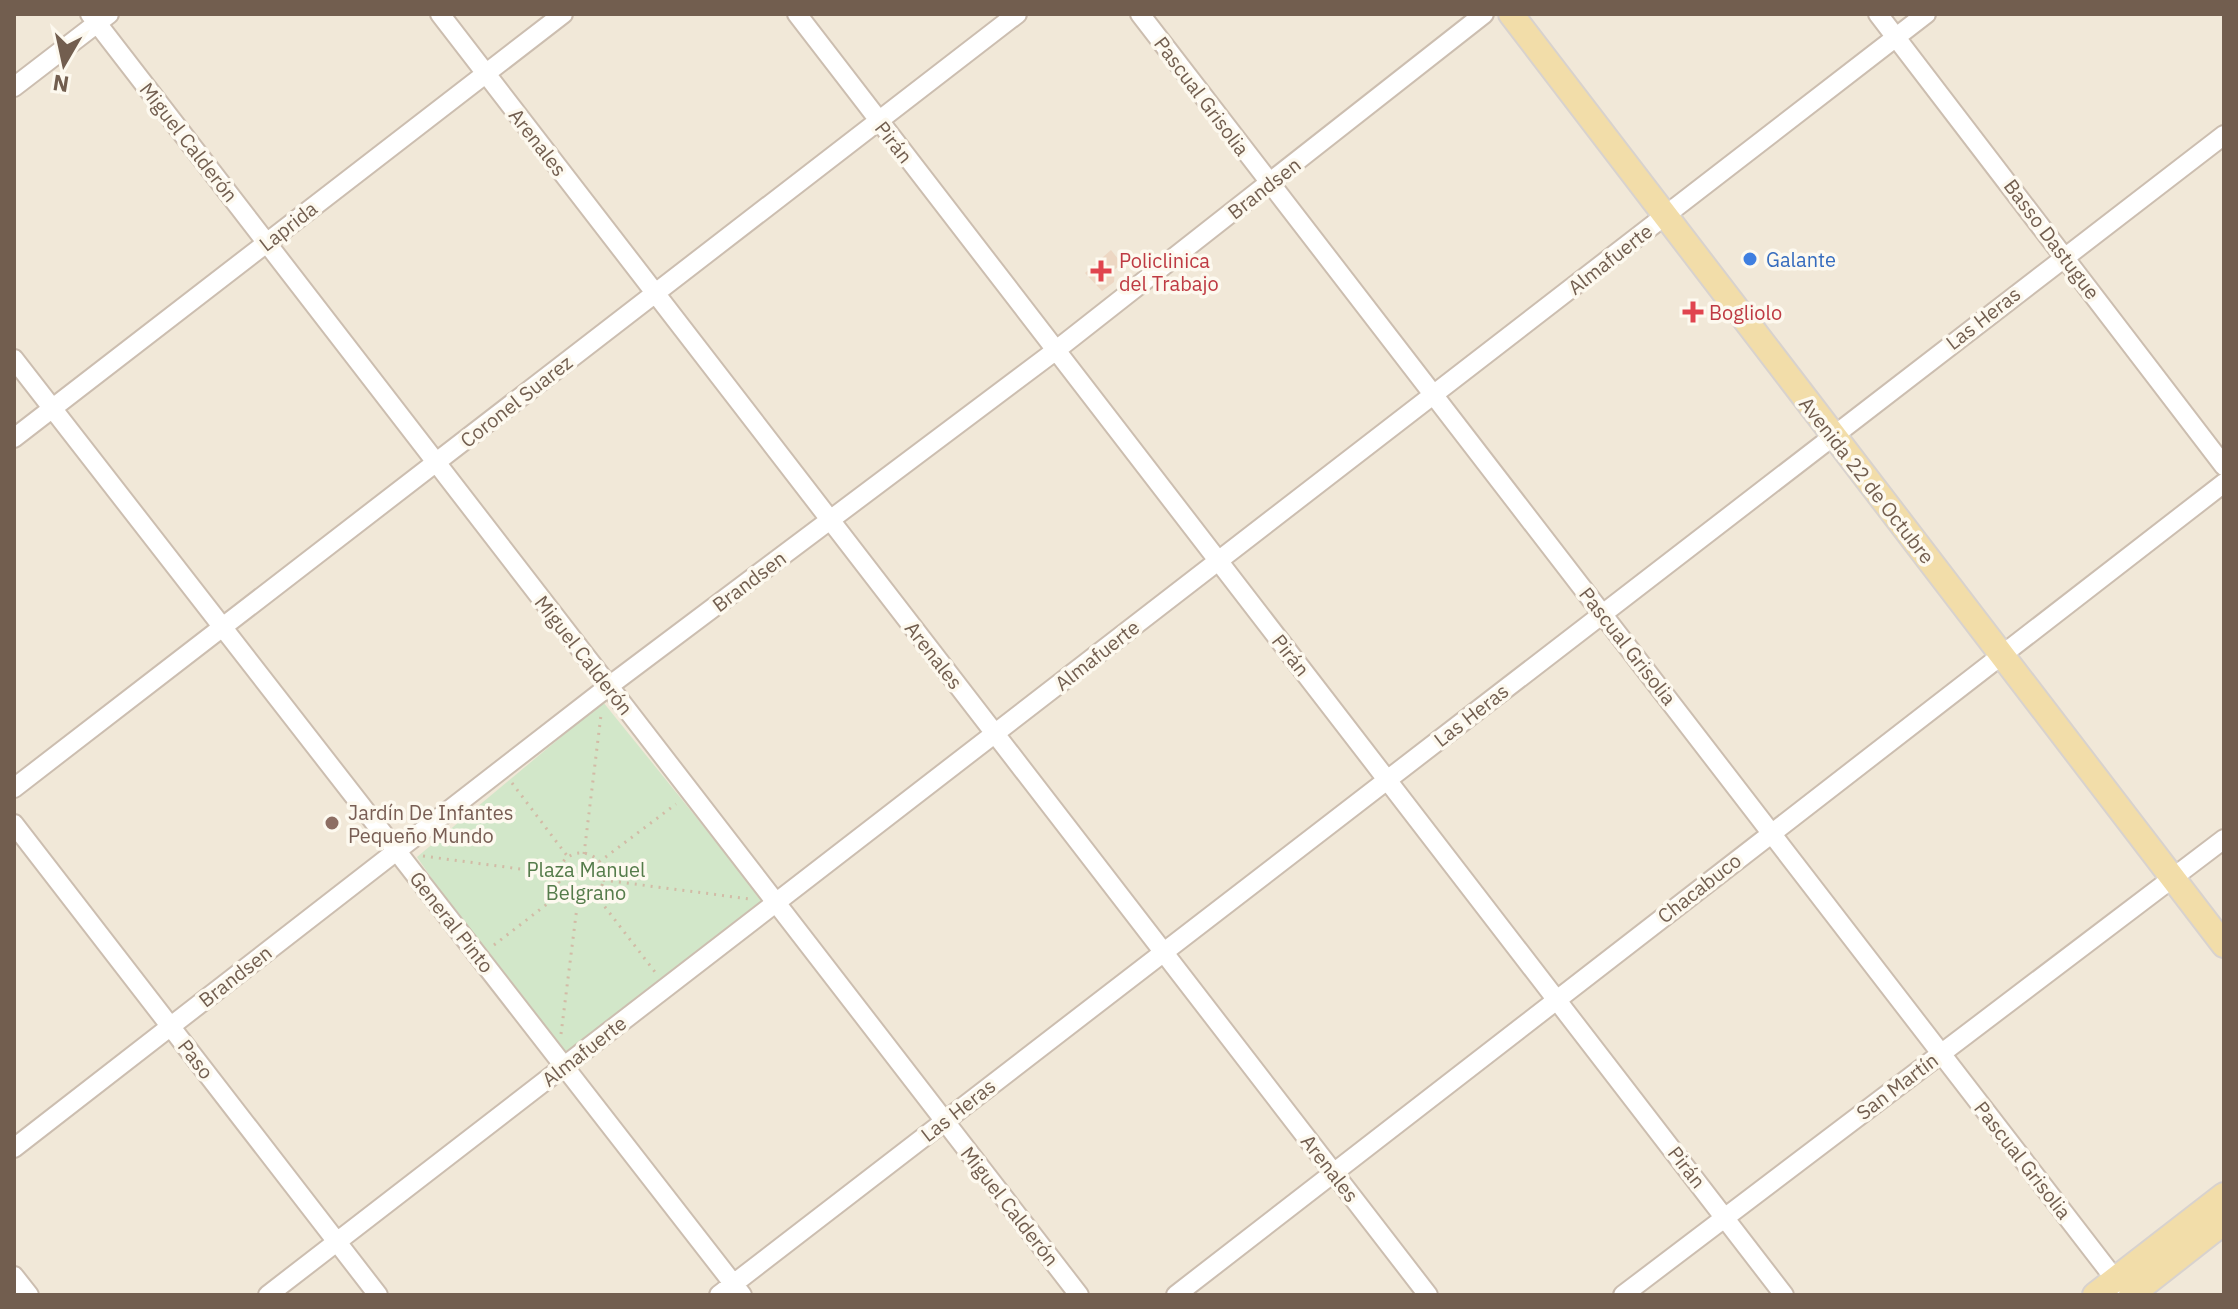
<svg xmlns="http://www.w3.org/2000/svg" width="2238" height="1309" font-family="'IBM Plex Sans',sans-serif">
<style>
.residential{fill:#f1e8d8}
.green{fill:#d2e7c9}
.building{fill:#edd7c3}
.lines{fill:none;stroke-linecap:round;stroke-linejoin:round}
.minor-casing{stroke:#ccbeb0;stroke-width:22}
.major-casing{stroke:#d8d2ce;stroke-width:28}
.path{stroke:#d2bba6;stroke-width:3;stroke-dasharray:2 6;stroke-linecap:butt}
.minor{stroke:#fff;stroke-width:18}
.major{stroke:#f2dda9;stroke-width:24}
.shop-dot{fill:#3f7fe0;stroke:#fdf9ef;stroke-width:3}
.health-dot{fill:#e0444e;stroke:#fdf9ef;stroke-width:3}
.education-dot{fill:#8d6e63;stroke:#fdf9ef;stroke-width:3}
.labels{text-anchor:middle;dominant-baseline:central;stroke-width:7;stroke-linejoin:round;paint-order:stroke}
.street-label{font-size:20px;fill:#725e4f;stroke:#fdf9ef}
.shop-label{font-size:20px;fill:#366cbe;stroke:#fdf9ef;text-anchor:start}
.health-label{font-size:20px;fill:#be3a42;stroke:#fdf9ef;text-anchor:start}
.education-label{font-size:20px;fill:#785e54;stroke:#fdf9ef;text-anchor:start}
.park-label{font-size:20px;fill:#557c4b;stroke:#fdf9ef}
</style>
<rect width="100%" height="100%" fill="#faf5e9"/>
<path class="residential" d="M 14,14 L 2224,14 L 2224,1295 L 14,1295 Z"/>
<path class="green" d="M 603,702 L 764,901 L 558,1063 L 417,857 Z"/>
<path class="building" d="M 1111,250 L 1122,264 L 1115,269 L 1114,282 L 1102,291 L 1085,273 Z"/>
<g class="lines">
<g class="minor-casing">
<path id="minor" d="M 90,14 L 1079,1295
M 440,14 L 1428,1295
M 797,14 L 1784,1295
M 1140,14 L 2121,1287
M 1878,14 L 2224,466
M 14,87 L 109,14
M 14,359 L 742,1295
M 14,438 L 563,14
M 14,788 L 1017,14
M 14,824 L 378,1295
M 14,1148 L 609,686 L 1055,351 L 1484,14
M 14,1276 L 29,1295
M 268,1295 L 1926,14
M 719,1295 L 2224,135
M 1176,1295 L 2224,483
M 1623,1295 L 2224,839"/>
</g>
<g class="major-casing">
<path id="major" d="M 1511,14 L 2224,945
M 2095,1295 L 2224,1195
M 2131,1295 L 2224,1222"/>
</g>
<path class="path" d="M 512,783 L 568,857
M558 876a23 23 0 1 1 46 0a23 23 0 1 1-46 0Z
M 584,854 L 601,715
M 423,856 L 558,874
M 599,862 L 676,804
M 603,880 L 750,899
M 595,894 L 655,972
M 494,945 L 564,891
M 561,1034 L 578,899"/>
<use href="#minor" class="minor"/>
<use href="#major" class="major"/>
</g>
<circle class="shop-dot" cx="1750" cy="259" r="8"/>
<g class="health-dot">
<path d="M1097 259h8v8h8v8h-8v8h-8v-8h-8v-8h8z"/>
<path d="M1689 300h8v8h8v8h-8v8h-8v-8h-8v-8h8z"/>
</g>
<circle class="education-dot" cx="332" cy="823" r="8"/>
<g class="labels">
<g class="street-label">
<text transform="translate(1202 96) rotate(53)">Pascual Grisolia</text>
<text transform="translate(189 142) rotate(52)">Miguel Calderón</text>
<text transform="translate(538 142) rotate(52)">Arenales</text>
<text transform="translate(894 142) rotate(52)">Pirán</text>
<text transform="translate(1264 188) rotate(-38)">Brandsen</text>
<text transform="translate(288 226) rotate(-38)">Laprida</text>
<text transform="translate(2052 239) rotate(53)">Basso Dastugue</text>
<text transform="translate(1610 259) rotate(-38)">Almafuerte</text>
<text transform="translate(1983 318) rotate(-38)">Las Heras</text>
<text transform="translate(516 401) rotate(-38)">Coronel Suarez</text>
<text transform="translate(1867 480) rotate(52)">Avenida 22 de Octubre</text>
<text transform="translate(749 581) rotate(-37)">Brandsen</text>
<text transform="translate(1628 646) rotate(52)">Pascual Grisolia</text>
<text transform="translate(584 655) rotate(52)">Miguel Calderón</text>
<text transform="translate(934 655) rotate(52)">Arenales</text>
<text transform="translate(1097 655) rotate(-38)">Almafuerte</text>
<text transform="translate(1291 655) rotate(52)">Pirán</text>
<text transform="translate(1471 715) rotate(-38)">Las Heras</text>
<text transform="translate(1699 888) rotate(-38)">Chacabuco</text>
<text transform="translate(452 922) rotate(52)">General Pinto</text>
<text transform="translate(235 976) rotate(-38)">Brandsen</text>
<text transform="translate(584 1051) rotate(-38)">Almafuerte</text>
<text transform="translate(196 1059) rotate(52)">Paso</text>
<text transform="translate(1897 1086) rotate(-37)">San Martín</text>
<text transform="translate(958 1110) rotate(-38)">Las Heras</text>
<text transform="translate(2023 1160) rotate(52)">Pascual Grisolia</text>
<text transform="translate(1687 1167) rotate(52)">Pirán</text>
<text transform="translate(1330 1168) rotate(52)">Arenales</text>
<text transform="translate(1010 1206) rotate(52)">Miguel Calderón</text>
</g>
<g class="shop-label">
<text x="1766" y="259">Galante</text>
</g>
<g class="health-label">
<text x="1119" y="260">Policlinica<tspan x="1119" dy="23">del Trabajo</tspan></text>
<text x="1709" y="312">Bogliolo</text>
</g>
<g class="education-label">
<text x="348" y="812">Jardín De Infantes<tspan x="348" dy="23">Pequeño Mundo</tspan></text>
</g>
<g class="park-label">
<text x="586" y="869">Plaza Manuel<tspan x="586" dy="23">Belgrano</tspan></text>
</g>
</g>
<rect width="2238" height="1309" fill="none" stroke="#725e4f" stroke-width="32"/>
<g transform="translate(64 64) rotate(189)" stroke="#fdf9ef" stroke-width="6" paint-order="stroke">
<path d="M0-6L14 30L0 20L-14 30Z" fill="#725e4f"/>
<text y="-12" font-size="22" font-weight="bold" text-anchor="middle" fill="#725e4f">N</text>
</g>
</svg>
